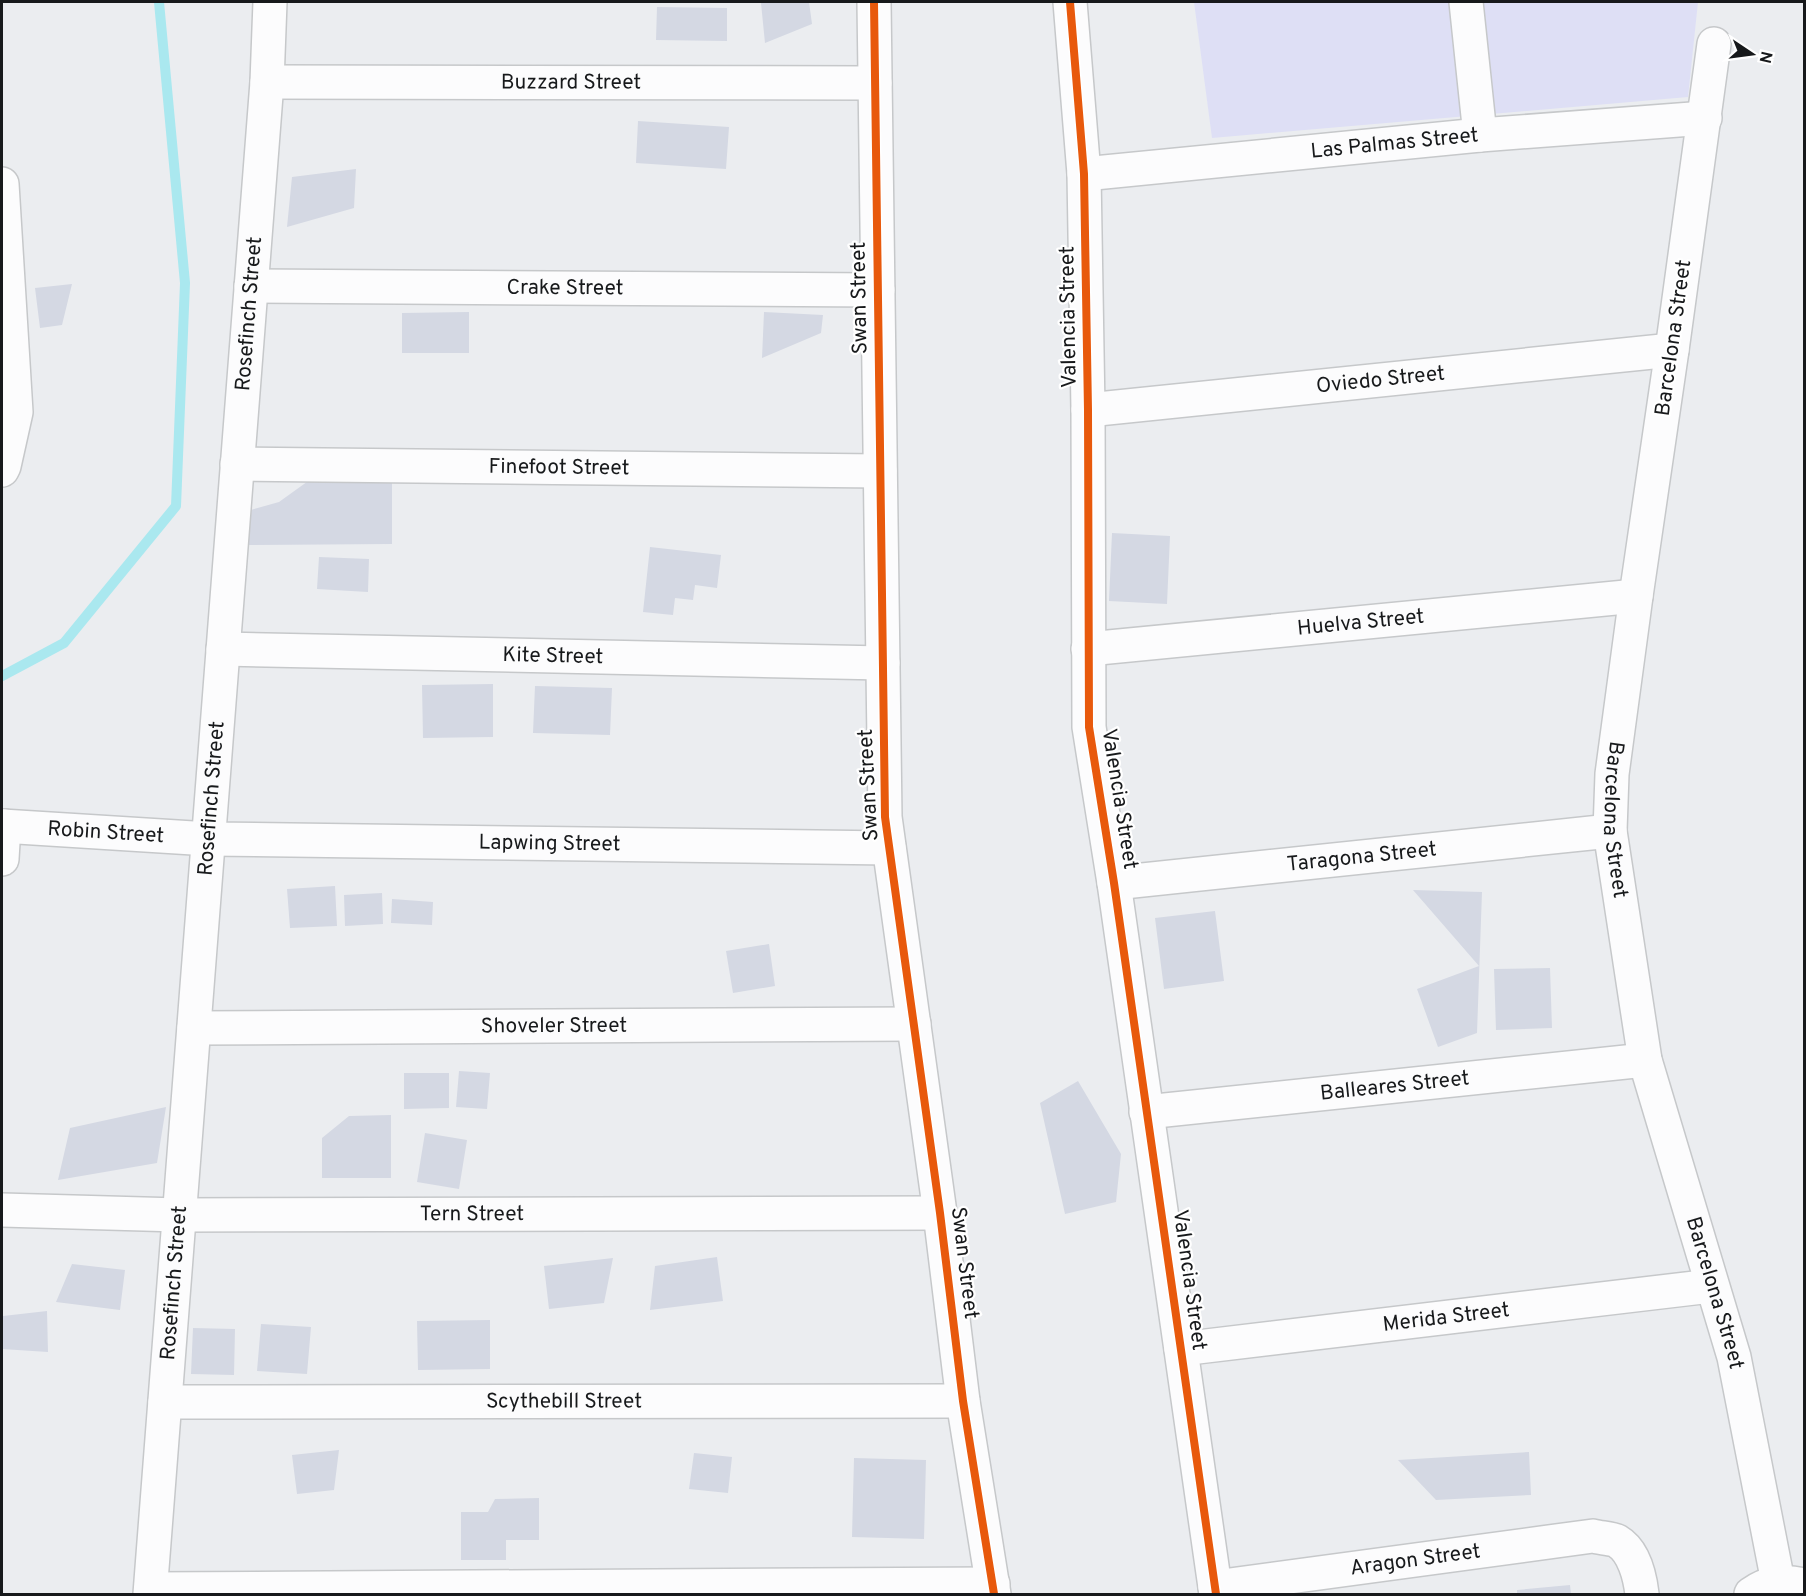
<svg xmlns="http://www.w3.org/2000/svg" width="1806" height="1596" font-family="Overpass,sans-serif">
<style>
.green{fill:#dedff5}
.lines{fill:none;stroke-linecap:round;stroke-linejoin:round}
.stream{stroke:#aae8ef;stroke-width:10}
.building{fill:#d4d8e3}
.minor-casing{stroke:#c6c8ca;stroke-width:36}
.minor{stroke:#fcfcfd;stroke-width:33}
.cycleway-casing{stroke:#fff;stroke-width:11}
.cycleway{stroke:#e8590c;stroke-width:8}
.labels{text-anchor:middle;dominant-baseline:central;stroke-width:4.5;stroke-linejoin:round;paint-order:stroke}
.street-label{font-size:21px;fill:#17191b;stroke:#fff}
</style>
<rect width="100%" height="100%" fill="#ebedf0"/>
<path class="green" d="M 1194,2 L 1698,2 L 1688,97 L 1212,138 Z"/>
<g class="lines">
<path class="stream" d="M 2,676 L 64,643 L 176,506 L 185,283 L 159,2"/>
</g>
<path class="building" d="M 776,2 L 809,2 L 812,24 L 765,43 L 761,3 Z
M 657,7 L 727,8 L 727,41 L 656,40 Z
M 638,121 L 729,127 L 726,169 L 636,163 Z
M 356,169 L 354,208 L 287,227 L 292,177 Z
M 72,284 L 62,325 L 40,328 L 35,288 Z
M 469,312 L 469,353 L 402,353 L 402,313 Z
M 764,312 L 823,315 L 821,333 L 762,358 Z
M 311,479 L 392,479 L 392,544 L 247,545 L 247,511 L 279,502 Z
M 1112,533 L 1170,536 L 1167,604 L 1109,601 Z
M 650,547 L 721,555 L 717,588 L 695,585 L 693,600 L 675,598 L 673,615 L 643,612 Z
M 319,557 L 369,559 L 368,592 L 317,589 Z
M 493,684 L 493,737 L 423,738 L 422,685 Z
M 535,686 L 612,688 L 610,735 L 533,733 Z
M 335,886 L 337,926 L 290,928 L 287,889 Z
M 1413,890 L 1482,892 L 1477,1033 L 1438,1047 L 1417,989 L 1479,966 Z
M 382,893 L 383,924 L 345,926 L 344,895 Z
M 392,899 L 433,902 L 432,925 L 391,923 Z
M 1215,911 L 1224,981 L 1164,989 L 1155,918 Z
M 769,944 L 775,986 L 733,993 L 726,951 Z
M 1550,968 L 1552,1028 L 1496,1030 L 1494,969 Z
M 459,1071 L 490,1073 L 487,1109 L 456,1107 Z
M 404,1073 L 449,1073 L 449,1108 L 404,1109 Z
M 1078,1081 L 1121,1154 L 1116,1202 L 1065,1214 L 1040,1103 Z
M 166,1107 L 157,1163 L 58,1180 L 70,1128 Z
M 391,1115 L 391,1178 L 322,1178 L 322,1138 L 349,1116 Z
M 425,1133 L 467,1140 L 459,1189 L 417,1182 Z
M 717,1257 L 723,1301 L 650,1310 L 655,1266 Z
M 613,1258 L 604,1303 L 549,1309 L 544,1266 Z
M 72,1264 L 125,1270 L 120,1310 L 56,1302 Z
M 47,1311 L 48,1352 L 2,1349 L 3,1316 Z
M 490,1320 L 490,1369 L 418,1370 L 417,1321 Z
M 261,1324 L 311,1327 L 307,1374 L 257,1371 Z
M 193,1328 L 235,1329 L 234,1375 L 191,1374 Z
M 339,1450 L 334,1490 L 297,1494 L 292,1455 Z
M 1529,1452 L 1531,1495 L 1436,1500 L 1398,1460 Z
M 694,1453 L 732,1457 L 728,1493 L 689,1489 Z
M 854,1458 L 926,1460 L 924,1539 L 852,1537 Z
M 539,1498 L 539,1540 L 506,1540 L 506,1560 L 461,1560 L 461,1512 L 488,1512 L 495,1499 Z
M 1570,1585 L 1571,1594 L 1517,1594 L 1517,1590 Z"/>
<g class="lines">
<g class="minor-casing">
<g id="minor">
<path d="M 874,2 L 885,817 L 940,1213 L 963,1401 L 994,1594"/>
<path d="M 1070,2 L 1084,174 L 1088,410 L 1089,727 L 1114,883 L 1216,1594"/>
<path d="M 1466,2 L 1480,135"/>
<path id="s1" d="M 1714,44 L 1672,350 L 1636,596 L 1612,774 L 1610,831 L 1645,1060 L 1734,1357 L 1778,1582"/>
<path id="s2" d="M 267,82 L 875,83"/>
<path id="s3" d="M 1084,174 L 1480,135 L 1705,118"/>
<path d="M 2,184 L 16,412 L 4,466 L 2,470"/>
<path id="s4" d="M 251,286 L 878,290"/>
<path id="s5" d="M 1088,410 L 1672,350"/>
<path id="s6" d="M 237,464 L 880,471"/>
<path id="s7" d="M 223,649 L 883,663"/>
<path id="s8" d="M 1088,649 L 1636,596"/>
<path id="s9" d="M 2,826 L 209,839 L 889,848"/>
<path d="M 2,859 L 4,826"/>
<path id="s10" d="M 1114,883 L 1610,831"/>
<path id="s11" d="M 194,1028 L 914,1024"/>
<path id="s12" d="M 1146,1112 L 1645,1060"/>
<path id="s13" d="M 2,1210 L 179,1215 L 940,1213"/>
<path id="s14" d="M 1181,1349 L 1711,1286"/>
<path id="s15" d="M 165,1402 L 963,1401"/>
<path id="s16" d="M 1215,1587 L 1593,1536 C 1600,1538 1611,1538 1617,1541 C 1634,1551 1640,1577 1642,1594"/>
<path d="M 151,1589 L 993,1584"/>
<path id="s17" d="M 150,1594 L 267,82 L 270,2"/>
<path d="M 1751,1594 C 1768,1582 1784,1580 1804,1585"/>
</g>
</g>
<use href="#minor" class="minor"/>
<g class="cycleway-casing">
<path id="cycleway" d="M 874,2 L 885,817 L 940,1213 L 963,1401 L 994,1594
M 1070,2 L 1084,174 L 1088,410 L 1089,727 L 1114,883 L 1216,1594"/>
</g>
<use href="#cycleway" class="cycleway"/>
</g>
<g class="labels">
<g class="street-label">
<text stroke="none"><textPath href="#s2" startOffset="304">Buzzard Street</textPath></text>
<text stroke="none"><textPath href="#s3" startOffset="312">Las Palmas Street</textPath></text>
<text stroke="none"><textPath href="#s4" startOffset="314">Crake Street</textPath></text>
<text transform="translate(860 298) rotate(-91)">Swan Street</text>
<text stroke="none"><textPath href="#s17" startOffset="1284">Rosefinch Street</textPath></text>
<text transform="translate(1069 317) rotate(-91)">Valencia Street</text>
<text transform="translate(1674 338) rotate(-82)">Barcelona Street</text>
<text stroke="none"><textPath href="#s5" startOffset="294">Oviedo Street</textPath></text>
<text stroke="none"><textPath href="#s6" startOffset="322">Finefoot Street</textPath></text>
<text stroke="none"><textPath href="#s8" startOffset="274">Huelva Street</textPath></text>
<text stroke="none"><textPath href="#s7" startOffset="330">Kite Street</textPath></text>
<text transform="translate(869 785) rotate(-93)">Swan Street</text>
<text stroke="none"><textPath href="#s17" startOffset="798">Rosefinch Street</textPath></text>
<text transform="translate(1119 799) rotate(81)">Valencia Street</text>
<text stroke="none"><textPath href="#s1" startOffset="783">Barcelona Street</textPath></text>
<text stroke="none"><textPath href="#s9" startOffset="104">Robin Street</textPath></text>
<text stroke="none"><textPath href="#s9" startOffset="548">Lapwing Street</textPath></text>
<text stroke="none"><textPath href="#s10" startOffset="249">Taragona Street</textPath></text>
<text stroke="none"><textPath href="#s11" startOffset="360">Shoveler Street</textPath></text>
<text stroke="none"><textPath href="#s12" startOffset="250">Balleares Street</textPath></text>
<text stroke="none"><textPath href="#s13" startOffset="470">Tern Street</textPath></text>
<text transform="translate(964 1263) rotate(83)">Swan Street</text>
<text transform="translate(1189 1280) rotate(82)">Valencia Street</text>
<text stroke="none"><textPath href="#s17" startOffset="312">Rosefinch Street</textPath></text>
<text stroke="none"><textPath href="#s1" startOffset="1269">Barcelona Street</textPath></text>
<text stroke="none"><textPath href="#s14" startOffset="267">Merida Street</textPath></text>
<text stroke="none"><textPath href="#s15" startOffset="399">Scythebill Street</textPath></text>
<text stroke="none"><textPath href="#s16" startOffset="202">Aragon Street</textPath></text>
</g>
</g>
<rect width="1806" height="1596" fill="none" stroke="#17191b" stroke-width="6"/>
<g transform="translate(1752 54) rotate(103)" stroke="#ffffff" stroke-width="4.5" paint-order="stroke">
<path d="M0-4.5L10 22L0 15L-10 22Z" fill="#17191b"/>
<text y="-9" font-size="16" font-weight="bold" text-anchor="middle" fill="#17191b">N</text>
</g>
</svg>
